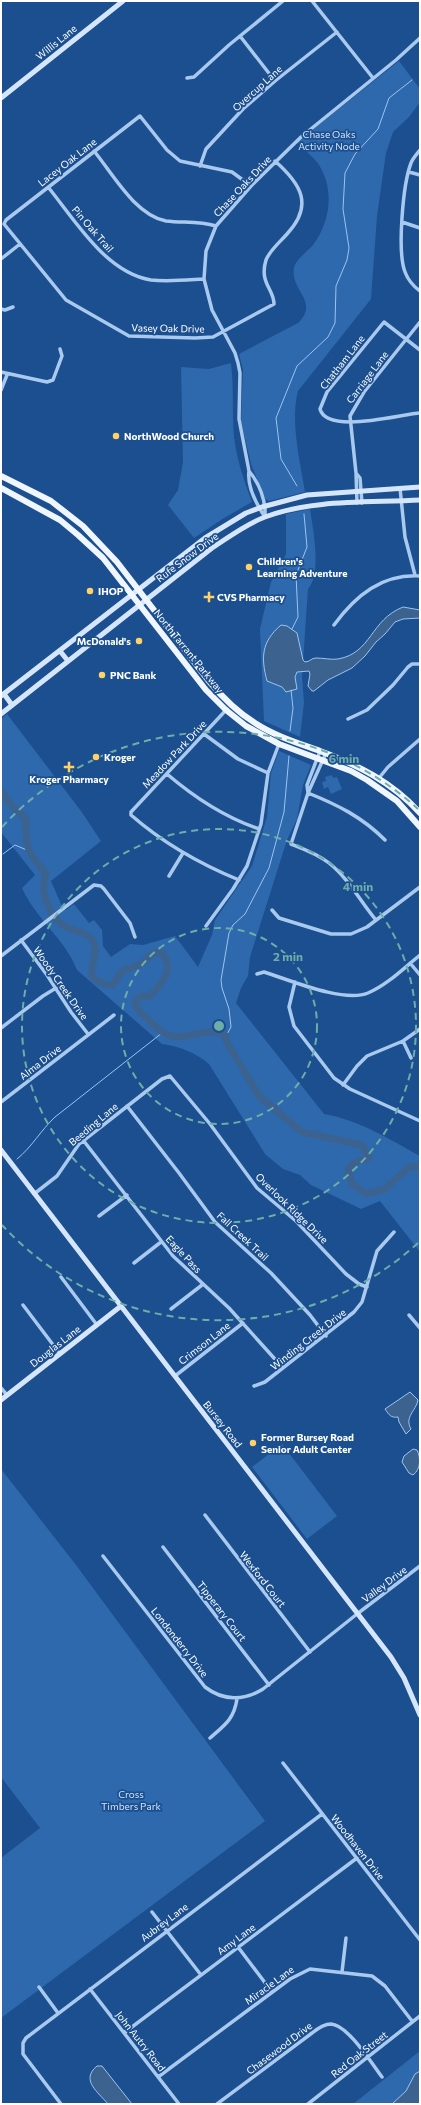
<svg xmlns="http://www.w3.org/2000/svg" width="421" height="2105" font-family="Commissioner,sans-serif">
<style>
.green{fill:#2e69ad}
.water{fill:#3c6290;stroke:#9cc4f0}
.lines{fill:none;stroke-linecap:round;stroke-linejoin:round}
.stream{stroke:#9cc4f0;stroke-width:1}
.river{stroke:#3c6290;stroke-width:7}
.street{stroke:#a9c9ee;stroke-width:3.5}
.secondary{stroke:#d6e6fa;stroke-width:5}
.primary{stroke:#f0f6ff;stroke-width:6}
.ring{fill:none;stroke:#6fada8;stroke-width:2;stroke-dasharray:7 5}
.poi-dot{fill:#ffd166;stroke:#1b4f8f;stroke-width:1.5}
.labels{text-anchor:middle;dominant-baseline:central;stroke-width:3.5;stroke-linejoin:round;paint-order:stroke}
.street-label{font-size:10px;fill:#fff;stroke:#1b4f8f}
.park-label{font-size:10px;fill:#cfe3fa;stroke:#1b4f8f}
.poi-label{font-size:10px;font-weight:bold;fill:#fff;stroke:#1b4f8f;text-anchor:start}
.centre{fill:#6fada8;stroke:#1b4f8f;stroke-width:2}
.ring-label{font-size:12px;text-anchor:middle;font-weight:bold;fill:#6fada8;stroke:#1b4f8f;stroke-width:3.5;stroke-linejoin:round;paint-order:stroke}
</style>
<rect width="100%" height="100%" fill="#1b4f8f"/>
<path class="green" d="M 399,61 L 420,89 L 420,102 L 409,117 L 393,132 L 386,153 L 377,216 L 371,299 L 298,391 C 290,422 300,460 305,492 L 269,501 L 265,499 L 251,464 L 241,421 L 243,370 L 239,354 L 298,323 C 320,301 290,291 294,268 C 295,260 308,251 313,245 C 331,221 335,187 317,162 C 311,155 303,149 297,142 Z
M 231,363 C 234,388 232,412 234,437 C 237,460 244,481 252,502 L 224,518 L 194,538 L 168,505 L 178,490 L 183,462 L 181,367 L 209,369 Z
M 310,509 C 313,529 322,573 308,589 L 302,676 L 304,703 L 300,737 L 264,721 L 260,629 L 271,582 L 286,554 L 286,514 Z
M 7,714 L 81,811 L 101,841 L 51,881 L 61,904 L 66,910 L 74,904 L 89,923 L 94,920 L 102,930 L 103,946 L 111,957 L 130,944 L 143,945 L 175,936 L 198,967 L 212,935 L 215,920 L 252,866 L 267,817 L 271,773 L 279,751 L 311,765 L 303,785 L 297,819 L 287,840 L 250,957 L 248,976 L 241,988 L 236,1003 L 324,1114 C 359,1120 389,1139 420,1156 L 420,1252 L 380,1201 L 361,1209 L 311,1185 L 300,1175 L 283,1169 L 265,1154 L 209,1064 C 196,1053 179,1046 162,1044 L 77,970 C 65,939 35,918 22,888 L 35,875 L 1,832 L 1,719 Z
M 332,775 L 333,778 L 337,777 L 342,789 L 331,794 L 328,787 L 324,789 L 322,782 L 326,781 L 325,777 Z
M 282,1444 L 337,1516 L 307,1539 L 252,1467 Z
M 1,1469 L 76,1565 L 265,1821 L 1,2018 L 1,1858 L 40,1828 L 1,1777 Z
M 420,2051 L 420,2104 L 353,2104 Z"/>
<path class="water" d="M 403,607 L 420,610 L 420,618 L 403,619 L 395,622 L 385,634 L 376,642 L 365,656 L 352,668 L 328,680 L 314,691 L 312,691 L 308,686 L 310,674 L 309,671 L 297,672 L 295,677 L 297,689 L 286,692 L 282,687 L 267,681 C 261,658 261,642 281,625 L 287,626 L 297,633 L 303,660 L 305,662 C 310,662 311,658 316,658 C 324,658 331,660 338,659 C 372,653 370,620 403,607 Z
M 410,1392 L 418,1400 C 416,1411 404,1417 411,1429 L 406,1434 L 399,1422 L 398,1417 C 391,1418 389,1415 385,1409 Z
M 413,1449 L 417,1450 C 421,1458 421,1469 413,1475 L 409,1473 L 402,1462 L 404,1456 Z
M 97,2066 L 102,2066 L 132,2104 L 108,2104 C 98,2092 80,2080 97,2066 Z
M 420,2071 L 420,2104 L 392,2104 L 406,2091 L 415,2074 Z"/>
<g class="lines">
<path class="stream" d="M 297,486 L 281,459 L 276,418 L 297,366 L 328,337 L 335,323 L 336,286 L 347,260 L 349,248 L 343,209 L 345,173 L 355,154 L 378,129 L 389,98 L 412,80
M 292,629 L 298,617 L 296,575 L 307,547 L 304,514
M 290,731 L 293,708 L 291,690
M 3,854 L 15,845 L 29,851
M 226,1036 L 231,1027 L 229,1009 L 222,988 L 221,980 L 229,933 L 233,925 L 245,914 L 269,868 L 284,812 L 289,756
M 17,1159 C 32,1147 41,1130 55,1117 L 162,1033"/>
<path class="river" d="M 1,792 L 15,809 L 26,819 C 25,846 27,853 46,873 C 39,890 49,918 66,927 C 74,932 87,931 93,941 C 100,953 89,964 92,977 L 99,982 L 112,986 L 122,971 L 141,964 L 155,952 L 163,954 C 175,972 162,982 150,996 L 141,996 L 135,1001 C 136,1009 141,1013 147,1018 C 154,1025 159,1032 169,1035 C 187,1042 207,1024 226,1036 L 226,1041 L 259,1096 L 302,1132 L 362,1145 L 369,1158 L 356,1162 L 348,1169 L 352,1184 L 366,1194 L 385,1189 L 409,1167 L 420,1167"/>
<path class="street" d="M 312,1 L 373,78
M 240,36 L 275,81
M 187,78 L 194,77 L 229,45 L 283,1
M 420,150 C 417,154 413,158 411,163 C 403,184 397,251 405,272 C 408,280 413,286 420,291
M 94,151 C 113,174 135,215 166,221 C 183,223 199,221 216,226
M 200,166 L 206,149 L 243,109 L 275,81 L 337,32
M 409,172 L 420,175
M 251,186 L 232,172 L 180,161 L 167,150 L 140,116 L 6,220 L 4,224 L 66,300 L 129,336 L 195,338 L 213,337 L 274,304 C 274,289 259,283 266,260 C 270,250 280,242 287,234 C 314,205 301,184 275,161
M 48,187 C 75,220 106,273 151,280 C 168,282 187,280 204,279
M 402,222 L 420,228
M 1,259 L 20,244
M 1,309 L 5,310 L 13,307
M 420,350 L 384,322 L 327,392 L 320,409 C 327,435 401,414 420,413
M 1,372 L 47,382 L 53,380 L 62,356 L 60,349
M 1,390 L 7,375
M 249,471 C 259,483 266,500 265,516
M 356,473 L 360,478 L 362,503
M 400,488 L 405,537 L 415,575
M 357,503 L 356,473 L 350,416 L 364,392 L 420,322
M 265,517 C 257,505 247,486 249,471 L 239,419 L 240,373 L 238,363 L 235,353 L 212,310 L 204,279 L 206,251 L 216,226 L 251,186 L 301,137 L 396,60 L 420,38
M 334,625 C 356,595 382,574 420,576
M 227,709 L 131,812 L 131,815 C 163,843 200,864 239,880
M 348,719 L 367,710 L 393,685 L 408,667 L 412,664 L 420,664
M 204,734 L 238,759 L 268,773
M 326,753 L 308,793 L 291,844 C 304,849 318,854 329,863 C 348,878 361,902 376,920
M 167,774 C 195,798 224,817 259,829
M 379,778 L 388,767 L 420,739
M 308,793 C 338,805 362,817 385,840
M 308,793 L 307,785 L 320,751
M 169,876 L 183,853
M 272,910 L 279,918 L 331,934 L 351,934 L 367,927 L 420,887
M 206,926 L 233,889 L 247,866 L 261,824 L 268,773 L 279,744
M 21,940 L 47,975 L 71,1012 L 88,1034
M 1,956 L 94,885 L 101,886 L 104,889 L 130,923 L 135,937
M 410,963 L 420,975
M 257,974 L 264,972 C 290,980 343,1003 368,993 C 387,985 404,968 420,955
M 295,982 L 289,1007 L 294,1026 L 334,1078 L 350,1089 L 420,1121
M 1,1028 L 43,996 L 56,988
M 403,1041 L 411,1058
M 343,1085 L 357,1066 L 367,1056 L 403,1041 L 420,1029
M 1,1102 L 114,1015
M 127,1106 L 179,1173 L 215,1222 L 271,1273 L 310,1315 L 326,1336
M 83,1140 L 173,1256 L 229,1308 L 283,1368
M 34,1194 L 57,1176 L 79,1144 L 162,1079 L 170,1076 L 210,1124 L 257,1188 L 296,1221 L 346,1274 L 359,1284 L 367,1287
M 99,1216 L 127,1195
M 134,1263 L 161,1242
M 61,1277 L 97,1325
M 23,1305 L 60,1354
M 171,1309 L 202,1285
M 409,1315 L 420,1328
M 175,1376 L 243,1323
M 254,1386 L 265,1382 L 354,1312 L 362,1302 L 377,1251 L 394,1232
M 1,1388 L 7,1395
M 205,1515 L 310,1652
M 163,1547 L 269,1685
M 103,1556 L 205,1687 C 223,1701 244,1701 263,1689 L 357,1614 L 420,1566
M 210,1738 C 225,1725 234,1719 237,1699
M 283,1763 L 420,1940
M 152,1912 L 201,1975
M 238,1947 L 272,1992
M 342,1972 L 346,1938
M 39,1987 L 58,2013
M 90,1989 L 179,2104
M 124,2033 L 357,1858
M 158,2077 L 290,1979 L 310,1969 L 372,1976 L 385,1986 L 412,2021
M 61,2104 L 23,2054 L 23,2043 L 26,2038 L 322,1814
M 217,2104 L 312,2033 C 317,2029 324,2024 331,2024 C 348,2025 372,2064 382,2077
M 308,2104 L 420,2016"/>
<path class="secondary" d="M 1,98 L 123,1
M 60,651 L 68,661
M 4,694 L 12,705
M 1,696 L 205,538 L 246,513 L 262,507 L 307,495 L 420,487
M 1,714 L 212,548 C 229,537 246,524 265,517 C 313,499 369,503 420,500
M 1,1150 L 391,1657 L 404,1678 L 420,1715
M 1,1400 L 121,1306"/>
<path class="primary" d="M 1,476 L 51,501 L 83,526 L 117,562 L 208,680 C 222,697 237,712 255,723 C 275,736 298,743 320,751 C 358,765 392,782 420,813
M 1,488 L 60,520 L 78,535 L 103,558 L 206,690 L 226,710 L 246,726 L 279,744 L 351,771 L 367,780 L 397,801 L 420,827"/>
</g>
<g class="ring">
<circle cx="219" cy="1026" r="98"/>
<circle cx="219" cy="1026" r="197"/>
<path d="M418 1243A295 295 0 0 1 2 1225M2 827A295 295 0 0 1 418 809"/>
</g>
<g class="poi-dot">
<circle cx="116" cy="436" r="4"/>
<circle cx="249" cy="567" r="4"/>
<circle cx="90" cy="591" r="4"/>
<path d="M207 591h4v4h4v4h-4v4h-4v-4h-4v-4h4z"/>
<circle cx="139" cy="641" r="4"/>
<circle cx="102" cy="675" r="4"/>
<circle cx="96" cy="757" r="4"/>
<path d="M67 761h4v4h4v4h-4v4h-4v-4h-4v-4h4z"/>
<circle cx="253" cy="1443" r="4"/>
</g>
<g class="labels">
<g class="street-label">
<text transform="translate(56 42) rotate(-39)">Willis Lane</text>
<text transform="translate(257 88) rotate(-42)">Overcup Lane</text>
<text transform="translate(67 162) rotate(-38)">Lacey Oak Lane</text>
<text transform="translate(242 186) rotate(-47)">Chase Oaks Drive</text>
<text transform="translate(93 229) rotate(49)">Pin Oak Trail</text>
<text transform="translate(168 328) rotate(1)">Vasey Oak Drive</text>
<text transform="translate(342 362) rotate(-52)">Chatham Lane</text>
<text transform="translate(367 377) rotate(-53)">Carriage Lane</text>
<text transform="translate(187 557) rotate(-37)">Rufe Snow Drive</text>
<text transform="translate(189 651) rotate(51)">North Tarrant Parkway</text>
<text transform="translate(174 754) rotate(-47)">Meadow Park Drive</text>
<text transform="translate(61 983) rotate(55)">Woody Creek Drive</text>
<text transform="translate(40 1062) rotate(-38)">Alma Drive</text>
<text transform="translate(93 1124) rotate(-40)">Beeding Lane</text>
<text transform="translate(292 1208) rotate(44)">Overlook Ridge Drive</text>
<text transform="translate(243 1236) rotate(43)">Fall Creek Trail</text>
<text transform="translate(184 1254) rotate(47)">Eagle Pass</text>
<text transform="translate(308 1339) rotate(-38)">Winding Creek Drive</text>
<text transform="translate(204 1343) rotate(-38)">Crimson Lane</text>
<text transform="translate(55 1346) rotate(-38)">Douglas Lane</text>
<text transform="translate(223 1424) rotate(52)">Bursey Road</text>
<text transform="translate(263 1579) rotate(52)">Wexford Court</text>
<text transform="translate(384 1584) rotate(-37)">Valley Drive</text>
<text transform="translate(222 1611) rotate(52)">Tipperary Court</text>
<text transform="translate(180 1642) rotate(52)">Londonderry Drive</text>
<text transform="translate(358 1847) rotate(52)">Woodhaven Drive</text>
<text transform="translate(164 1922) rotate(-37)">Aubrey Lane</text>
<text transform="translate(236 1939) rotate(-37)">Amy Lane</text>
<text transform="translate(269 1985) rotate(-36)">Miracle Lane</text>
<text transform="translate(141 2041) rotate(52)">John Autry Road</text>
<text transform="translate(279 2048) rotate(-37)">Chasewood Drive</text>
<text transform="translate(359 2054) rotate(-38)">Red Oak Street</text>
</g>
<g class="park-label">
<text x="329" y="134">Chase Oaks<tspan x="329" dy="12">Activity Node</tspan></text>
<text x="131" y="1794">Cross<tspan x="131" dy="12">Timbers Park</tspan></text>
</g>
<g class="poi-label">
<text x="124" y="436">NorthWood Church</text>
<text x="257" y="561">Children's<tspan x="257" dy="12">Learning Adventure</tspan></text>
<text x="98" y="591">IHOP</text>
<text x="217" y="597">CVS Pharmacy</text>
<text x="131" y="641" text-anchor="end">McDonald's</text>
<text x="110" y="675">PNC Bank</text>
<text x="104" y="757">Kroger</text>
<text x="69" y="779" text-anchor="middle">Kroger Pharmacy</text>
<text x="261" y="1437">Former Bursey Road<tspan x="261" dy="12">Senior Adult Center</tspan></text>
</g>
</g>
<circle cx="219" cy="1026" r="6" class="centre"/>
<g class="ring-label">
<text x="344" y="763">6 min</text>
<text x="358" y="891">4 min</text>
<text x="288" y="961">2 min</text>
</g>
<rect width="421" height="2105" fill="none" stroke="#ffffff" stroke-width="4"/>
</svg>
